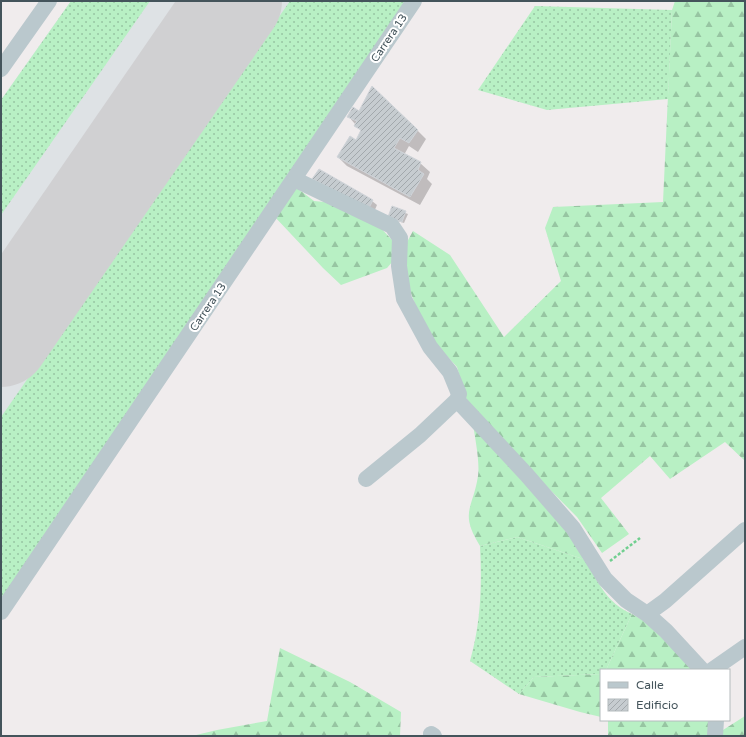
<svg xmlns="http://www.w3.org/2000/svg" width="746" height="737" font-family="'Varela Round',sans-serif">
<style>
.airport{fill:#dee2e5}
.grass{fill:url(#grass-dots)}
.forest{fill:url(#forest-firs)}
.shadow{fill:#0003}
.lines{fill:none;stroke-linecap:round;stroke-linejoin:round}
.runway{stroke:#d0d0d2;stroke-width:96}
.building{fill:url(#building-hatch);stroke:#d0d4d9}
.path{stroke:#70cf8f;stroke-width:2.5;stroke-dasharray:3 2;stroke-linecap:butt}
.street{stroke:#bac8cd;stroke-width:16}
.labels{text-anchor:middle;dominant-baseline:central;stroke-width:4;stroke-linejoin:round;paint-order:stroke}
.street-label{font-size:11px;fill:#44545b;stroke:#fff}
</style>
<defs>
<pattern id="grass-dots" width="8" height="8" patternUnits="userSpaceOnUse"><rect width="8" height="8" fill="#b8f0c4"/><path d="M2 2h.1M6 6h.1" fill="none" stroke="#97c5a2" stroke-width="1.8" stroke-linecap="round"/></pattern>
<pattern id="forest-firs" width="22" height="20" patternUnits="userSpaceOnUse"><rect width="22" height="20" fill="#b8f0c4"/><path d="M5 1l3.5 6h-7zM16 11l3.5 6h-7z" fill="#97c5a2"/></pattern>
<pattern id="building-hatch" width="6" height="6" patternUnits="userSpaceOnUse"><rect width="6" height="6" fill="#c6ccd0"/><path d="M-1 1l2-2M0 6l6-6M5 7l2-2" fill="none" stroke="#a2a8ac"/></pattern>
</defs>
<rect width="100%" height="100%" fill="#f0eced"/>
<path class="airport" d="M 71,1 L 408,1 L 1,599 L 1,100 Z"/>
<path class="grass" d="M 71,1 L 150,1 L 1,215 L 1,100 Z
M 290,1 L 408,1 L 1,599 L 1,417 Z
M 535,6 L 672,10 L 668,99 L 547,110 L 478,90 Z
M 517,537 L 586,560 C 598,583 607,603 632,614 L 606,670 L 601,670 L 601,674 L 534,677 L 519,694 L 470,661 C 481,623 482,585 480,546 Z"/>
<path class="forest" d="M 675,1 L 745,1 L 745,461 L 725,442 L 670,479 L 650,456 L 601,498 L 629,534 L 602,553 L 577,517 L 469,408 L 457,367 L 434,342 L 419,314 L 407,283 L 407,242 L 413,231 L 450,255 L 504,337 L 561,281 L 545,228 L 553,207 L 663,202 L 672,10 Z
M 297,188 L 314,201 L 336,203 L 377,224 L 392,240 L 393,261 L 387,268 L 341,285 L 323,268 L 274,216 Z
M 473,424 L 569,529 L 586,560 L 517,537 L 480,546 C 459,512 473,509 478,476 C 480,462 475,438 473,424 Z
M 632,614 L 644,621 L 696,670 L 606,670 Z
M 280,648 L 350,682 L 401,712 L 400,736 L 192,736 L 217,730 L 267,721 Z
M 601,674 L 601,717 L 580,712 L 519,694 L 534,677 Z
M 745,716 L 745,736 L 608,736 L 608,720 L 712,720 L 723,730 Z"/>
<path class="shadow" d="M 359,113 L 417,130 L 426,139 L 418,152 L 409,146 L 404,155 L 420,163 L 430,172 L 427,179 L 432,184 L 420,205 L 347,166 L 338,157 L 356,141 L 361,131 L 349,117 Z
M 314,179 L 372,201 L 377,205 L 374,212 Z
M 392,208 L 408,214 L 404,223 L 391,219 Z"/>
<g class="lines">
<path class="runway" d="M 1,339 L 234,1"/>
</g>
<path class="building" d="M 372,86 L 418,130 L 409,143 L 400,138 L 394,148 L 421,162 L 418,170 L 424,174 L 410,197 L 337,157 L 350,136 L 356,140 L 361,130 L 354,126 L 357,121 L 347,117 L 353,107 L 359,111 Z
M 319,169 L 373,200 L 369,208 L 312,179 Z
M 392,206 L 406,211 L 402,222 L 388,217 Z"/>
<g class="lines">
<path class="path" d="M 610,561 L 640,538"/>
<path class="street" d="M 1,69 L 49,1
M 294,179 L 392,226 L 400,238 L 399,266 L 404,299 L 430,347 L 450,372 L 459,394 L 457,400 L 420,435 L 366,479
M 457,400 L 526,474 L 573,528 L 605,579 L 626,600 L 647,614 L 666,631 L 702,670
M 1,612 L 414,1
M 647,614 L 665,601 L 745,530
M 712,670 L 745,647
M 431,734 L 434,736
M 715,736 L 716,720"/>
</g>
<g class="labels">
<g class="street-label">
<text transform="translate(389 38) rotate(-56)">Carrera 13</text>
<text transform="translate(208 307) rotate(-56)">Carrera 13</text>
</g>
</g>
<rect width="746" height="737" fill="none" stroke="#44545b" stroke-width="4"/>
<rect x="600" y="669" width="130" height="52" fill="#ffffff" stroke="#b4bbbd"/>
<rect x="608" y="682" width="20" height="6" fill="#bac8cd" stroke="#b4bbbd"/>
<text x="636" y="689" font-size="12" fill="#44545b">Calle</text>
<rect x="608" y="699" width="20" height="12" fill="url(#building-hatch)" stroke="#b4bbbd"/>
<text x="636" y="709" font-size="12" fill="#44545b">Edificio</text>
</svg>
